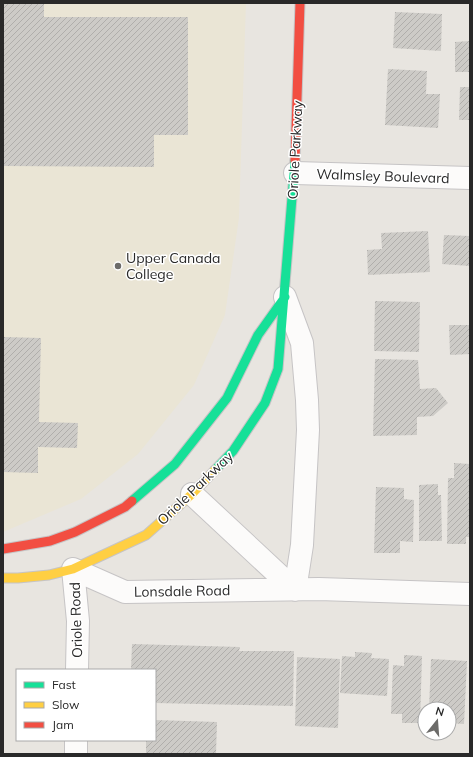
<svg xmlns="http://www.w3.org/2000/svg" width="473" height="757" font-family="Mulish,sans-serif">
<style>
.education{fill:#eae5d5}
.building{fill:url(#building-hatch)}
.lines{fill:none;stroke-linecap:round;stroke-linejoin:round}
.street-casing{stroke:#c6c4c5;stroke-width:24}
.fast-casing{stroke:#c6c4c5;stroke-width:11}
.slow-casing{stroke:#c6c4c5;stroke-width:11}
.jam-casing{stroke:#c6c4c5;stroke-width:11}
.street{stroke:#fcfbfa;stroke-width:22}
.fast{stroke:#16e098;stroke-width:9}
.slow{stroke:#ffcf43;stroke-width:9}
.jam{stroke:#f24e42;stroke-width:9}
.poi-dot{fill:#6c6b69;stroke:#fff;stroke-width:1.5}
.labels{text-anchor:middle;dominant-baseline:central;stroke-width:3;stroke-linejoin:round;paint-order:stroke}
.street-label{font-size:14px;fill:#292929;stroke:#fff}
.poi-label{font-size:14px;fill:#292929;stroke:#fff;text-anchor:start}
</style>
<defs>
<pattern id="building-hatch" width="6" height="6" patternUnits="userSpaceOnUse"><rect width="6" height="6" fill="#cdcbc7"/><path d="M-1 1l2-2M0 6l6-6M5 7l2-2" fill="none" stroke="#b0aeab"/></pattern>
</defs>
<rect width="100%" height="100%" fill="#e8e5e0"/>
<path class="education" d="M 3,3 L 246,3 L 239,218 L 225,315 L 194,385 L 138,454 L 81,499 L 3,532 Z"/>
<path class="building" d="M 3,3 L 44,3 L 44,17 L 188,17 L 188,135 L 154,135 L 154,167 L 3,166 Z
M 395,12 L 442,14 L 441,51 L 393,48 Z
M 470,41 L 470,72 L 455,72 L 455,42 Z
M 388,69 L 427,71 L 426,94 L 440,94 L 438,128 L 385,125 Z
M 460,87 L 470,87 L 470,120 L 459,120 Z
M 428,231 L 430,272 L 368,275 L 367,250 L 382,249 L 381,233 Z
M 444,235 L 470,236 L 470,266 L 442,264 Z
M 375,301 L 420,302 L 419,352 L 374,351 Z
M 449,325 L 470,325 L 470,354 L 450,355 Z
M 3,337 L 41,338 L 39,422 L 78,423 L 77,448 L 38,447 L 38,473 L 3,472 Z
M 375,359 L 418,360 L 420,389 L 436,388 L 448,403 L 433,416 L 417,417 L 417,435 L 373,436 Z
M 454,463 L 470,464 L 470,537 L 466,537 L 466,544 L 447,544 L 448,478 L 454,478 Z
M 438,484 L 438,495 L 441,495 L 442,541 L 419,541 L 419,485 Z
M 376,487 L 404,488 L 404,499 L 414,500 L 413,542 L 400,541 L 400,553 L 374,553 Z
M 132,644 L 240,647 L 239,651 L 294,651 L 293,706 L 155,703 L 155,670 L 131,670 Z
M 355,652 L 372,653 L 371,658 L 389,659 L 387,696 L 340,693 L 342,656 L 355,657 Z
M 404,655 L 422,656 L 420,723 L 402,723 L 402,714 L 391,714 L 393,665 L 404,666 Z
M 297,657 L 340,659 L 338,728 L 295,726 Z
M 431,659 L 467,661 L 464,724 L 449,723 L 449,709 L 429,709 Z
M 155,720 L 217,722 L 216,754 L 146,754 L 146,740 L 155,740 Z"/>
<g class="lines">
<g class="street-casing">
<path id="street" d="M 295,173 L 470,178
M 285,297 L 302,343 L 307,400 L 308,430 L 302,545 L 295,590
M 192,494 L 295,590
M 77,670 L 78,621 L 73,569 L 125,592 L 319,589 L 470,594
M 76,754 L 76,740"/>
</g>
<g class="fast-casing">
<path id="fast" d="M 215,470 L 233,451 L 265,403 L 278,369 L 295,161
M 132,501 L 175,464 L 227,398 L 258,335 L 285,297"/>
</g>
<g class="slow-casing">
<path id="slow" d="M 3,578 L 18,578 L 49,575 L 73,569 L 146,535 L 192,494 L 215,470"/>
</g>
<g class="jam-casing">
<path id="jam" d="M 295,161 L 300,3
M 3,549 L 50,541 L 75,532 L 125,507 L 132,501"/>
</g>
<use href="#street" class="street"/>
<use href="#fast" class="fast"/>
<use href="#slow" class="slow"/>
<use href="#jam" class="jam"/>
</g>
<circle class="poi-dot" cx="118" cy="266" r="4"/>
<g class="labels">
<g class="street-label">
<text transform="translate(295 150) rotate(-87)">Oriole Parkway</text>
<text transform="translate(383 176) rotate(2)">Walmsley Boulevard</text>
<text transform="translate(195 488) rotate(-44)">Oriole Parkway</text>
<text transform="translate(182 591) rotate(-1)">Lonsdale Road</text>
<text transform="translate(76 620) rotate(-92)">Oriole Road</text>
</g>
<g class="poi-label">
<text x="126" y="258">Upper Canada<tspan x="126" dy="16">College</tspan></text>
</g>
</g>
<rect width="473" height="757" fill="none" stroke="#292929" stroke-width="8"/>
<rect x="16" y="669" width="140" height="72" fill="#ffffff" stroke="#a9a9a9"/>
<rect x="24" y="682" width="20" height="6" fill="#16e098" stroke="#a9a9a9"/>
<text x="52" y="689" font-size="12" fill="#292929">Fast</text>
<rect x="24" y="702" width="20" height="6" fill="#ffcf43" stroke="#a9a9a9"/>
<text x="52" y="709" font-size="12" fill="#292929">Slow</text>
<rect x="24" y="722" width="20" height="6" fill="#f24e42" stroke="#a9a9a9"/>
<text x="52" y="729" font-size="12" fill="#292929">Jam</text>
<g transform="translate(437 721) rotate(17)"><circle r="19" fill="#ffffff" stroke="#a9a9a9"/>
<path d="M0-3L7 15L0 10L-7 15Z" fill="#6c6b69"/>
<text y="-6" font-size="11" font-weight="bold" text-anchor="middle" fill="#292929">N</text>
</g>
</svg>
